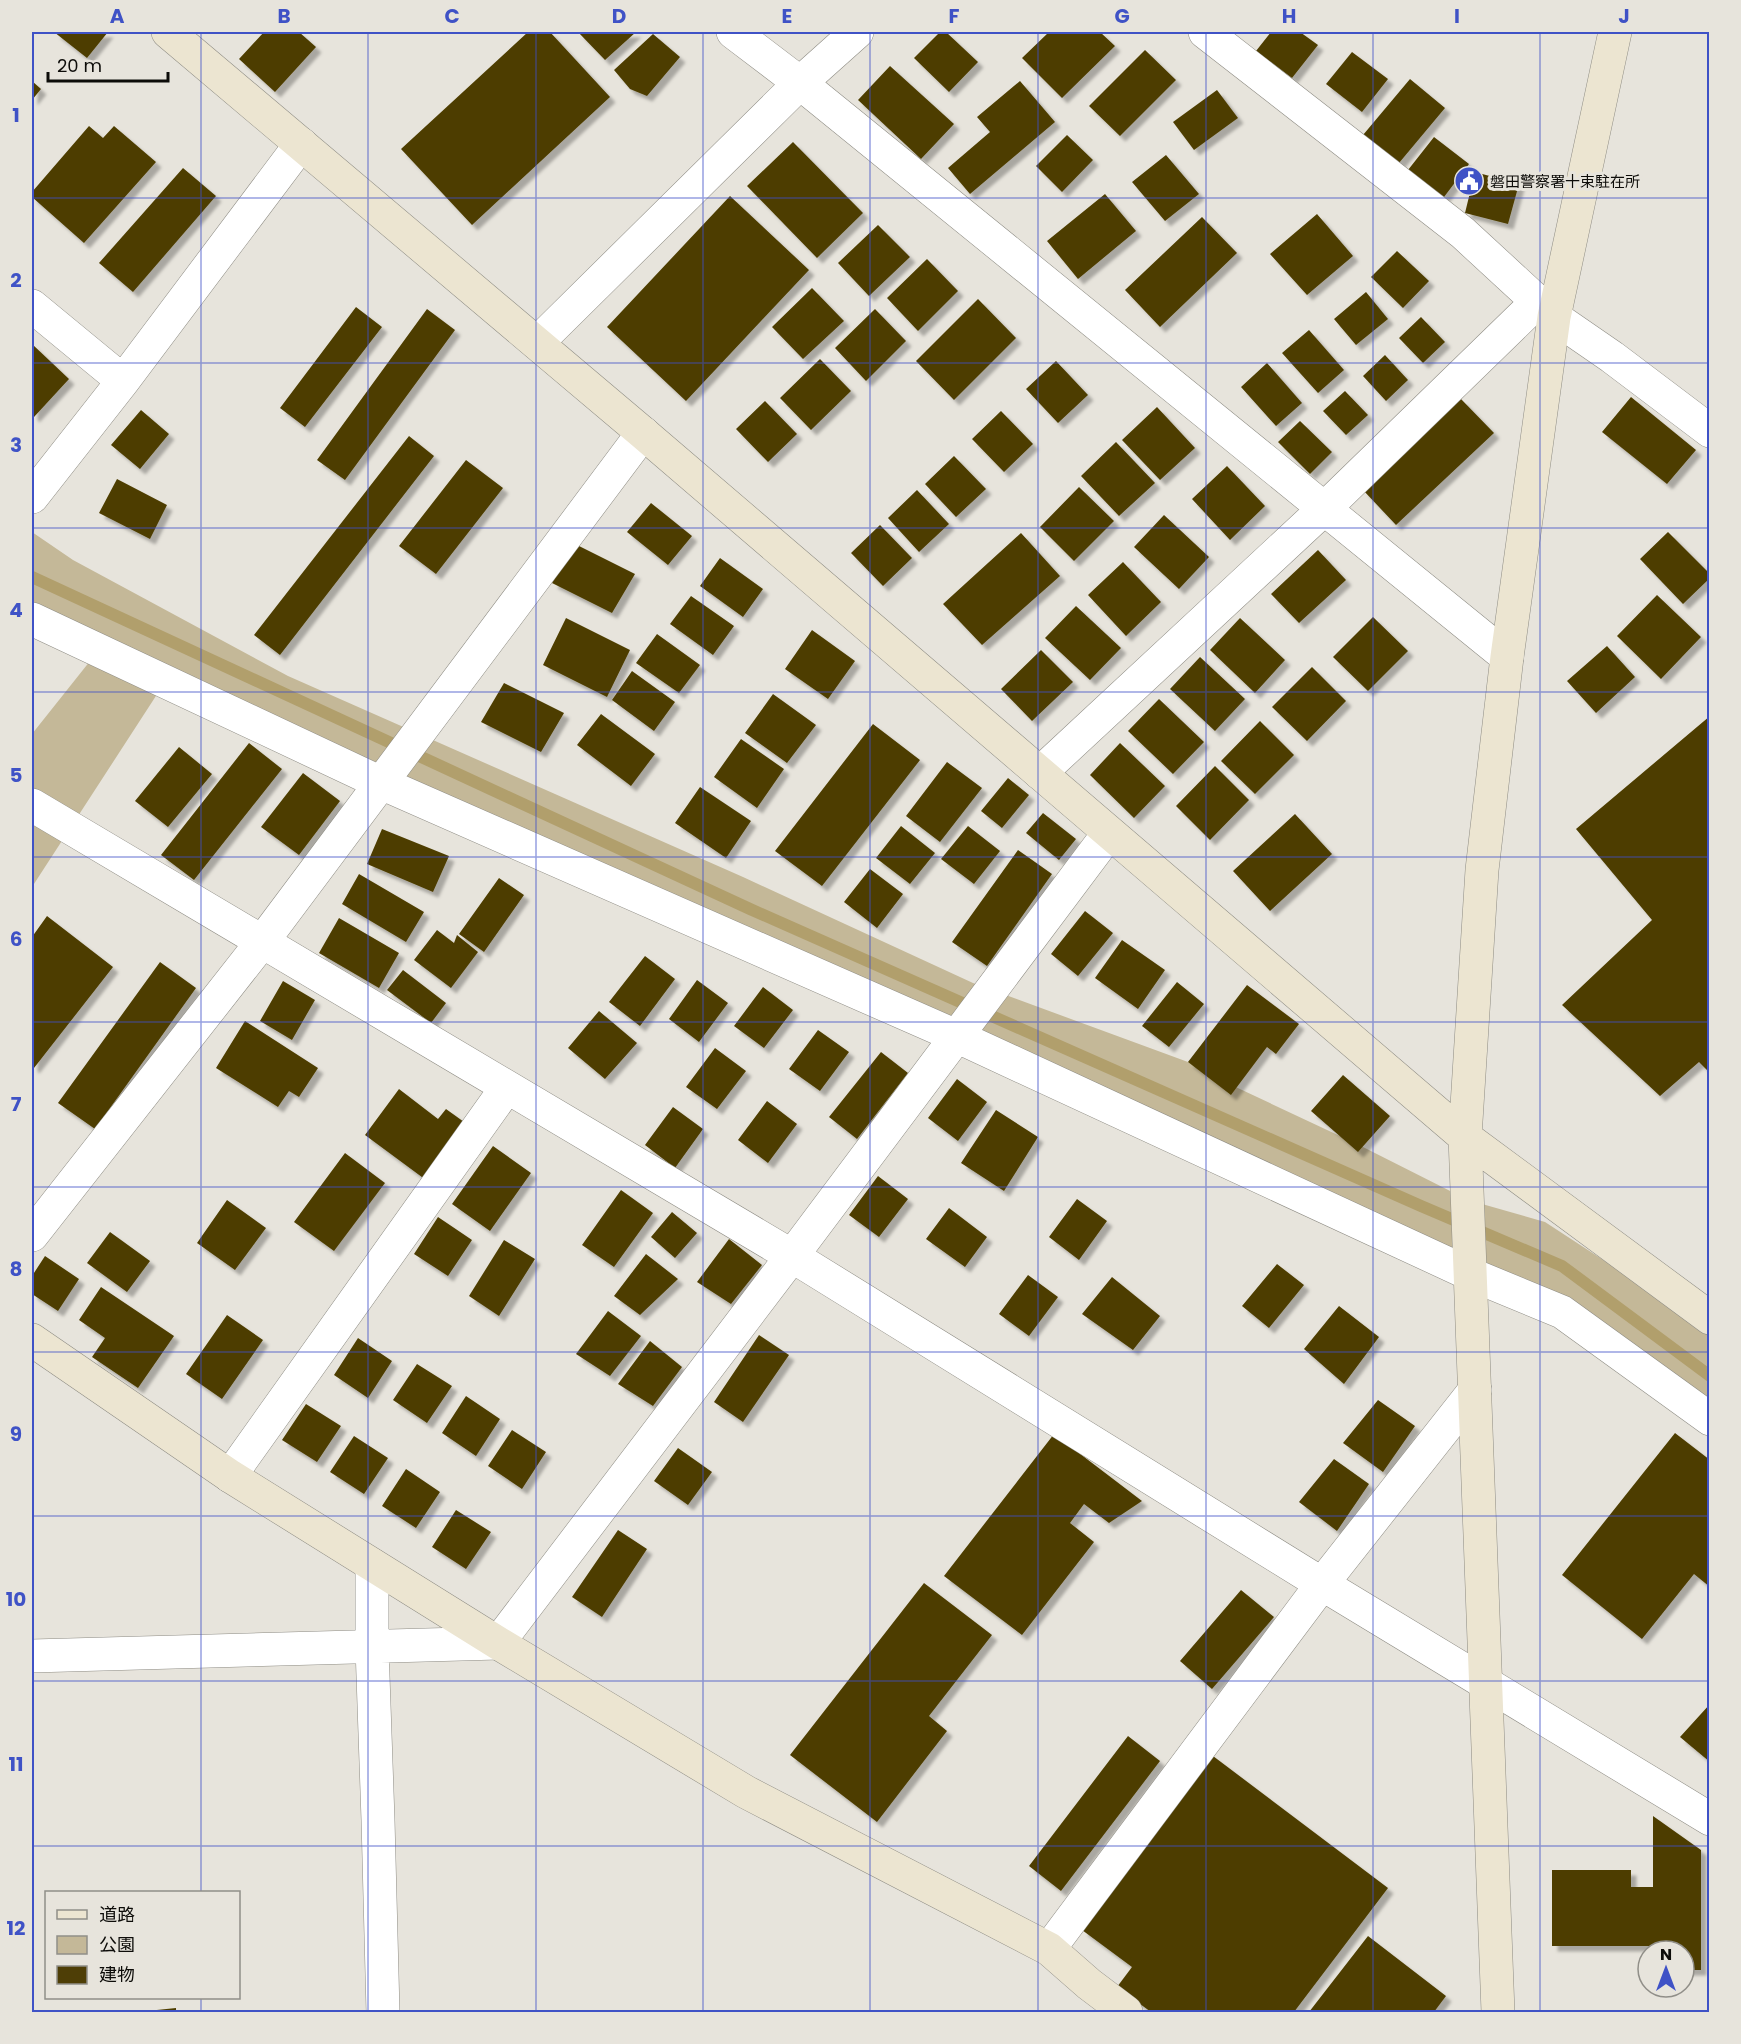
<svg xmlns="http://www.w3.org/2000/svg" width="1741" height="2044" font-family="Poppins,'Noto Sans JP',sans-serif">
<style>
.green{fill:#c4b898}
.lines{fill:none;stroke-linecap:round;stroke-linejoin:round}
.stream{stroke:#b19f6c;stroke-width:12}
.building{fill:#4e3e06;filter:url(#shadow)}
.street-casing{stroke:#8e8c84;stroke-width:34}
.secondary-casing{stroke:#8e8c84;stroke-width:34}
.street{stroke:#fff;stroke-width:33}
.secondary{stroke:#ece5d1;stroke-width:33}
.grid{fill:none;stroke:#3f52c6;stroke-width:1.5;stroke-opacity:0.55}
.labels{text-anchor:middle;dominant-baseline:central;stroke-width:6;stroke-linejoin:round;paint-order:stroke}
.poi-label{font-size:15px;fill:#0d0c09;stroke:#e7e4dc;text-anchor:start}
.neatline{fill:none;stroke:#3f52c6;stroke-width:2}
.grid-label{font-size:20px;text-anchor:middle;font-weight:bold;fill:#3f52c6}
</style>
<defs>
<filter id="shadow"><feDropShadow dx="5.5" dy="5.5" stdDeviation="1.5" flood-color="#0004"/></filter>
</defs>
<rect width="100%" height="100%" fill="#e7e4dc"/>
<path class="green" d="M 32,532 L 73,560 L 288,676 L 743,877 L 973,983 L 1188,1062 L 1210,1075 L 1357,1144 L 1468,1200 L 1545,1222 L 1709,1329 L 1709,1419 L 1562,1312 L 165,682 L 32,887 L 32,734 L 98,651 L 32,619 Z"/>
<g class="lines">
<path class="stream" d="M 32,577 L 750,909 L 1421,1206 L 1562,1266 L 1710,1376"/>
</g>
<path class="building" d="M 54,32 L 108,32 L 87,58 Z
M 264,32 L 299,32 L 316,47 L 275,92 L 239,59 Z
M 528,32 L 550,32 L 610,97 L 472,225 L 401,149 Z
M 578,32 L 636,32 L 605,60 Z
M 940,32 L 946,32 L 978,62 L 949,92 L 914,58 Z
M 1049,32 L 1100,32 L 1115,46 L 1062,98 L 1022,58 Z
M 1271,32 L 1300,32 L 1318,45 L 1292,78 L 1256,51 Z
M 653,34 L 680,57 L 647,96 L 630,89 L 614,70 Z
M 1145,50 L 1176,80 L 1120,136 L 1089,106 Z
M 1352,52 L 1388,79 L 1362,112 L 1326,84 Z
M 890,66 L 954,124 L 921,159 L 858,100 Z
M 1410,79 L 1445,108 L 1399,163 L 1363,135 Z
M 32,81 L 41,89 L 32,100 Z
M 1020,81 L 1055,122 L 970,194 L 948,168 L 990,132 L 977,117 Z
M 1217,90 L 1238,118 L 1194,150 L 1173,122 Z
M 89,126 L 103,138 L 114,126 L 156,162 L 84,243 L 32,197 L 32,192 Z
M 1067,135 L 1093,160 L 1062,192 L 1036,166 Z
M 1434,137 L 1469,164 L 1444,197 L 1408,170 Z
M 793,142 L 863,213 L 817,258 L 747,186 Z
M 1166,155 L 1199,194 L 1165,221 L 1132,182 Z
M 183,168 L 216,196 L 133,292 L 99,263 Z
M 1475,172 L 1519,184 L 1508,224 L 1465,213 Z
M 1105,194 L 1136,231 L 1078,279 L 1047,241 Z
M 730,196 L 809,270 L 686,401 L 607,327 Z
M 1317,214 L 1353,256 L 1307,295 L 1270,254 Z
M 1202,217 L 1237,253 L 1160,327 L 1125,290 Z
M 878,225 L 910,257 L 869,296 L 838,263 Z
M 1397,251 L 1429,281 L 1403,308 L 1371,277 Z
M 927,259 L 958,291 L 918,331 L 887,298 Z
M 812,288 L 844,321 L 803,359 L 772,327 Z
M 1366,292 L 1388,319 L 1356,345 L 1334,319 Z
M 978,299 L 1016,338 L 954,400 L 916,361 Z
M 356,307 L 382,327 L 305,427 L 280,408 Z
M 427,309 L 455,330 L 345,480 L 317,460 Z
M 875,309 L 906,341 L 866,381 L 835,348 Z
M 1421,317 L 1445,342 L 1423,363 L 1399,338 Z
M 1309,330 L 1344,370 L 1318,393 L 1282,353 Z
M 32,344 L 69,379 L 34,417 L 32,414 Z
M 1385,355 L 1408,380 L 1386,401 L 1363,376 Z
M 820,359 L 851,391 L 811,430 L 780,398 Z
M 1056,361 L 1088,395 L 1058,423 L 1026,389 Z
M 1267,363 L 1302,403 L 1276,426 L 1241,387 Z
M 1345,391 L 1368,415 L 1346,435 L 1323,411 Z
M 1631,397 L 1696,450 L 1667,484 L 1602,432 Z
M 1461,399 L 1494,433 L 1396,525 L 1363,490 Z
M 765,401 L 797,434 L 768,462 L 736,429 Z
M 1157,407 L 1195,448 L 1160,480 L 1122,440 Z
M 141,410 L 169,434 L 140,469 L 111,445 Z
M 1001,411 L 1033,444 L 1004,472 L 972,439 Z
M 1300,421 L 1332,452 L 1310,474 L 1278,442 Z
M 409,436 L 434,456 L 280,655 L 254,635 Z
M 1116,442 L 1155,483 L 1119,516 L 1081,476 Z
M 954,456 L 986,489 L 956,517 L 925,484 Z
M 466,460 L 503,488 L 436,574 L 399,546 Z
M 1227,466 L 1265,506 L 1230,540 L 1192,499 Z
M 117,479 L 167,505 L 150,539 L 99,513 Z
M 1079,487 L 1114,521 L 1074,561 L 1040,527 Z
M 917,490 L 949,524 L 919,552 L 888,518 Z
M 651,503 L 692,536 L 668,565 L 627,532 Z
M 1164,515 L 1209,557 L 1179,589 L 1134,547 Z
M 880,525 L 912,558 L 883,586 L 851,553 Z
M 1668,532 L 1710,574 L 1710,578 L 1683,604 L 1640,559 Z
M 1021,533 L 1060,576 L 982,645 L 943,604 Z
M 575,544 L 635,574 L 612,613 L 552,583 Z
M 1318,550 L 1346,580 L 1299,623 L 1271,594 Z
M 720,558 L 763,589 L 743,617 L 700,586 Z
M 1123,562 L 1161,602 L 1126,636 L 1088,595 Z
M 1657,595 L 1701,637 L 1661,679 L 1617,636 Z
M 691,596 L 734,626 L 713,655 L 670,624 Z
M 1076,606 L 1121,648 L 1090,680 L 1045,638 Z
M 1373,617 L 1408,651 L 1368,691 L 1333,657 Z
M 566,618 L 630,650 L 607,697 L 543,665 Z
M 1240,618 L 1285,660 L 1255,693 L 1210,650 Z
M 812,630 L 855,661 L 828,699 L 785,669 Z
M 657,634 L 700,665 L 679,693 L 636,663 Z
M 1607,646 L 1635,677 L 1596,713 L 1567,681 Z
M 1041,650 L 1073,682 L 1032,721 L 1001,689 Z
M 1200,657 L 1245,699 L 1215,731 L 1170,689 Z
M 1312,667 L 1346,701 L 1307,741 L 1272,707 Z
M 632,671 L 675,702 L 654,731 L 612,700 Z
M 504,683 L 564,713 L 541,752 L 481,722 Z
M 773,694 L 816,725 L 787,763 L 745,733 Z
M 1159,699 L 1204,742 L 1173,774 L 1128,731 Z
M 601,714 L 655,754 L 631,786 L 577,745 Z
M 1710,716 L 1710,1073 L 1699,1062 L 1660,1096 L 1562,1005 L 1652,920 L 1576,829 Z
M 1260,721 L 1294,755 L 1255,794 L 1221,761 Z
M 873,724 L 920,760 L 822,886 L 775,851 Z
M 741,739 L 784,769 L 757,808 L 714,777 Z
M 249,743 L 282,769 L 194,880 L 161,855 Z
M 1120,743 L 1165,786 L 1134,818 L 1090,775 Z
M 179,747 L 212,774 L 168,827 L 135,801 Z
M 947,762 L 982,788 L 940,842 L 906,816 Z
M 1215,766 L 1249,800 L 1210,840 L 1176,806 Z
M 303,773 L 340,801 L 299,855 L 261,827 Z
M 1008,778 L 1029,795 L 1002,828 L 981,811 Z
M 700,787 L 751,821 L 726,858 L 675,823 Z
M 1043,813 L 1076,839 L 1059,860 L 1026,833 Z
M 1295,814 L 1332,854 L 1270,911 L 1233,871 Z
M 901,826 L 935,853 L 910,884 L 876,858 Z
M 968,826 L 1000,851 L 974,884 L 941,859 Z
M 382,829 L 449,856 L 433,892 L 367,864 Z
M 1018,850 L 1052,874 L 987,966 L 952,942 Z
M 870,869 L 903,894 L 877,928 L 844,902 Z
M 359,874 L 424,912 L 406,942 L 342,904 Z
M 499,878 L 524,895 L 484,952 L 459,934 Z
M 1085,911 L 1113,933 L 1078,976 L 1051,954 Z
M 47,916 L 113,967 L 34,1068 L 32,1066 L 32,937 Z
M 339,918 L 399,953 L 379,988 L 319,953 Z
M 437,930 L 454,943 L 457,935 L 478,952 L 451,988 L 414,960 Z
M 1122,940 L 1165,970 L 1138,1009 L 1095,978 Z
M 645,956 L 675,979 L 640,1026 L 609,1002 Z
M 160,962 L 196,988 L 95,1129 L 58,1103 Z
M 403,970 L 446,1003 L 431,1023 L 387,990 Z
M 697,980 L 728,1003 L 699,1042 L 669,1019 Z
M 283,981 L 315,1000 L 292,1040 L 260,1021 Z
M 1177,982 L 1204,1004 L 1169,1047 L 1142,1026 Z
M 1247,985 L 1299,1024 L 1276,1054 L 1267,1047 L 1231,1095 L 1188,1062 Z
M 763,987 L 793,1010 L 764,1048 L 734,1026 Z
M 599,1011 L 637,1043 L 605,1079 L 568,1048 Z
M 245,1021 L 318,1068 L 299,1097 L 289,1091 L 278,1107 L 216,1068 Z
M 818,1030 L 849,1052 L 820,1091 L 789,1069 Z
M 715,1048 L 746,1071 L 717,1109 L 686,1087 Z
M 881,1052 L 908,1073 L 857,1139 L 829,1117 Z
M 1343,1075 L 1390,1116 L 1358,1152 L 1311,1111 Z
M 957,1079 L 987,1102 L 958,1141 L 928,1118 Z
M 399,1089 L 438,1119 L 446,1109 L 471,1127 L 430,1183 L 365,1135 Z
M 767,1101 L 797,1124 L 768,1163 L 738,1140 Z
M 673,1107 L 703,1129 L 675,1168 L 645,1145 Z
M 996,1110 L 1038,1137 L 1004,1191 L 961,1163 Z
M 493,1146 L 531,1173 L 490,1231 L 452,1204 Z
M 345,1153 L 385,1183 L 334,1251 L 294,1222 Z
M 878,1176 L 908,1199 L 879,1237 L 849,1215 Z
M 621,1190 L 653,1213 L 614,1267 L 582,1245 Z
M 1077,1199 L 1107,1221 L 1079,1260 L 1049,1237 Z
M 227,1200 L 266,1228 L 235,1270 L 197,1243 Z
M 949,1208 L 987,1237 L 965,1267 L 926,1239 Z
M 672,1212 L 697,1233 L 675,1258 L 651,1237 Z
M 438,1217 L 472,1240 L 448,1276 L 414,1254 Z
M 110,1232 L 150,1261 L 127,1292 L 87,1263 Z
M 729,1239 L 762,1265 L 731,1304 L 697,1282 Z
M 504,1240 L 535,1259 L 499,1316 L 469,1296 Z
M 646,1254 L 678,1279 L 640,1315 L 614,1296 Z
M 45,1256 L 79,1279 L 58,1311 L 32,1294 L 32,1276 Z
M 1277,1264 L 1304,1285 L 1269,1328 L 1242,1306 Z
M 1028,1275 L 1058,1297 L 1029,1336 L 999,1314 Z
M 1112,1277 L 1160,1316 L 1133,1350 L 1082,1314 Z
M 101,1287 L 174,1336 L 138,1388 L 92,1357 L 105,1338 L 79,1320 Z
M 1339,1306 L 1379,1337 L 1344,1384 L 1304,1349 Z
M 608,1311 L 641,1336 L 610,1376 L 576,1354 Z
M 227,1315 L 263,1340 L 222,1399 L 186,1374 Z
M 759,1335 L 789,1355 L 743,1422 L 714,1402 Z
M 358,1338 L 392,1361 L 368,1398 L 334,1375 Z
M 650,1341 L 682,1367 L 653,1406 L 618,1384 Z
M 417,1364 L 452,1386 L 427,1423 L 393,1400 Z
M 466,1396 L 500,1419 L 476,1456 L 442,1433 Z
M 1378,1400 L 1415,1426 L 1383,1472 L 1343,1443 Z
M 306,1404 L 341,1426 L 317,1462 L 282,1440 Z
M 512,1430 L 546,1452 L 522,1489 L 488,1466 Z
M 1675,1433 L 1710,1460 L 1710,1587 L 1694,1574 L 1642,1639 L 1562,1575 Z
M 1054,1434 L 1142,1501 L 1109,1523 L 1084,1504 L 1070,1523 L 1094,1542 L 1022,1635 L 944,1576 Z
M 354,1436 L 388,1458 L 364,1494 L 330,1472 Z
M 678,1448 L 712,1472 L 688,1505 L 654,1481 Z
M 1334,1459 L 1369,1484 L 1337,1531 L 1299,1502 Z
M 406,1469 L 440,1492 L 416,1528 L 382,1506 Z
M 456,1510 L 491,1532 L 466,1569 L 432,1547 Z
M 618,1530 L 647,1549 L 602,1617 L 572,1597 Z
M 924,1583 L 992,1635 L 929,1716 L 947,1731 L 877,1822 L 790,1755 Z
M 1241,1590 L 1274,1617 L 1212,1689 L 1180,1661 Z
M 1710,1704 L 1710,1762 L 1680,1737 Z
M 1128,1736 L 1160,1761 L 1061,1891 L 1029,1866 Z
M 1213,1756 L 1388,1888 L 1294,2012 L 1151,2012 L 1117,1987 L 1132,1967 L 1082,1930 Z
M 1653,1816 L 1701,1850 L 1701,1970 L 1684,1970 L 1684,1951 L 1660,1951 L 1660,1946 L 1552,1946 L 1552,1870 L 1631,1870 L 1631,1887 L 1653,1887 Z
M 1368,1936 L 1446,1996 L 1434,2012 L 1309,2012 Z
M 176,2008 L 176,2012 L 147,2012 L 147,2011 Z"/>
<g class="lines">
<g class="street-casing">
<path id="street" d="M 733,32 L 800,83 L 1507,657
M 1205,32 L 1463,233 L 1554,317 L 1612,357 L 1710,431
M 32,306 L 123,381
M 537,343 L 800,83 L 857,32
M 32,497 L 123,381 L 301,144
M 32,619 L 381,783 L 956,1036 L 1470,1274 L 1562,1312 L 1710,1419
M 1040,773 L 1324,509 L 1537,302
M 32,805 L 792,1256 L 1322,1584 L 1710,1819
M 32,1235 L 262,942 L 643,433
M 230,1476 L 507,1087
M 372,1565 L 372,1647 L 378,1820 L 383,2012
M 32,1656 L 498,1643 L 792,1256 L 1109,833
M 1049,1949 L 1322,1584 L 1475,1390"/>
</g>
<g class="secondary-casing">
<path id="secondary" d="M 168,32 L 643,433 L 1465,1137 L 1710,1318
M 32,1340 L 230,1476 L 498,1643 L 746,1792 L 1049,1949 L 1089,1984 L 1126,2012
M 1498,2012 L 1465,1137 L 1482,870 L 1507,657 L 1554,317 L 1615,32"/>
</g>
<use href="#street" class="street"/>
<use href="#secondary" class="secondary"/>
</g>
<path class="grid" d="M 201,32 L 201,1892M 368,32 L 368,2012M 536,32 L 536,2012M 703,32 L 703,2012M 870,32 L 870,2012M 1038,32 L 1038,2012M 1206,32 L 1206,2012M 1373,32 L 1373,2012M 1540,32 L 1540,2012M 32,198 L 1710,198M 32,363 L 1710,363M 32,528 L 1710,528M 32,692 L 1710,692M 32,857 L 1710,857M 32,1022 L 1710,1022M 32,1187 L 1710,1187M 32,1352 L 1710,1352M 32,1516 L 1710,1516M 32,1681 L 1710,1681M 32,1846 L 1710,1846M 201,1998 L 201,2012"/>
<defs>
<g id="civic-disc" transform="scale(1.5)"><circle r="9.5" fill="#3f52c6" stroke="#e7e4dc"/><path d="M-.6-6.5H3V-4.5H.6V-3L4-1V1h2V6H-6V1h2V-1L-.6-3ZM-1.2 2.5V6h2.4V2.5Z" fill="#fff"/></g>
</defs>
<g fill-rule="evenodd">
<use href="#civic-disc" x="1469" y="181"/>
</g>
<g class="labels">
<g class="poi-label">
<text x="1490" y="181">磐田警察署十束駐在所</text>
</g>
</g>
<rect width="1741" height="2044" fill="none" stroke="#e7e4dc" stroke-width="66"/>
<rect x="45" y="1891" width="195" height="108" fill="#e7e4dc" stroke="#908e88" stroke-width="1.5"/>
<rect x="57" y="1910" width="30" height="9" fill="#ece5d1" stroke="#908e88" stroke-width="1.5"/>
<text x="99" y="1921" font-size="18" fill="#0d0c09">道路</text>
<rect x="57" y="1936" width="30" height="18" fill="#c4b898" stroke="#908e88" stroke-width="1.5"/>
<text x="99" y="1951" font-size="18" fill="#0d0c09">公園</text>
<rect x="57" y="1966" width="30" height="18" fill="#4e3e06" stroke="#908e88" stroke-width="1.5"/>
<text x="99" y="1981" font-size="18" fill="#0d0c09">建物</text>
<g transform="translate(1666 1969)"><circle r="28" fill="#e7e4dc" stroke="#908e88" stroke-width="1.5"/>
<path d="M0-4.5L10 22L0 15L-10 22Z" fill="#3f52c6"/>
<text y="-9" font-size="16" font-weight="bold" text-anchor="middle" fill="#0d0c09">N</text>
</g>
<path d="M48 72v9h120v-9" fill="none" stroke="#0d0c09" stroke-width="3"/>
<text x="57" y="72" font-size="18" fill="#0d0c09" stroke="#e7e4dc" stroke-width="4.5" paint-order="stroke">20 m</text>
<rect x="33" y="33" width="1675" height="1978" class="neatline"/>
<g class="grid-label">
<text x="117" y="23">A</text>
<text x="284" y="23">B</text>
<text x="452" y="23">C</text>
<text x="619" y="23">D</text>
<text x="787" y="23">E</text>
<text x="954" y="23">F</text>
<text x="1122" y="23">G</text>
<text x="1289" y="23">H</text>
<text x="1457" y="23">I</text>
<text x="1624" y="23">J</text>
<text x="16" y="122">1</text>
<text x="16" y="287">2</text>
<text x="16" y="452">3</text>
<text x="16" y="617">4</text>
<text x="16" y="782">5</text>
<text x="16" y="946">6</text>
<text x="16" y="1111">7</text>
<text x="16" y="1276">8</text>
<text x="16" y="1441">9</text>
<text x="16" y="1606">10</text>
<text x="16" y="1771">11</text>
<text x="16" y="1935">12</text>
</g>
</svg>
